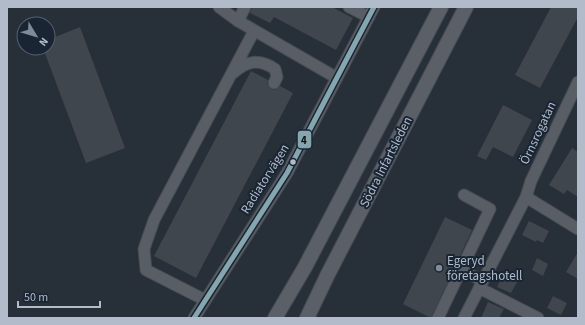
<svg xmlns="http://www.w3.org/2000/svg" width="585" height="325" font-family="'Source Sans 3',sans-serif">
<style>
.building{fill:#3f464e}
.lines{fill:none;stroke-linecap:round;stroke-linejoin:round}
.minor-casing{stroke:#464b52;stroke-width:13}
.major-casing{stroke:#454b54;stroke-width:16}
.minor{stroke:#585d66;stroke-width:11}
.major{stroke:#5a5f68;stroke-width:14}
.bus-1-casing{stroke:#1a2533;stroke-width:8}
.bus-1{stroke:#86a6af;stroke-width:5}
.bus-dot{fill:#b1bbca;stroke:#1a2533;stroke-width:1.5}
.poi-dot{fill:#818a97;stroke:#1a2533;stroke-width:1.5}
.labels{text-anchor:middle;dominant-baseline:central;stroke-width:4;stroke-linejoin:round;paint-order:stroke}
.street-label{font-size:13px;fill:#b1bbca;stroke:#1a2533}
.poi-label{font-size:13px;fill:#b1bbca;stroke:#1a2533;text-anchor:start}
.line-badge{stroke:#1a2533;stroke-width:1.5}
.pale-badge-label{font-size:11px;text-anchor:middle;font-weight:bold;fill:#111}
</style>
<rect width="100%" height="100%" fill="#272f38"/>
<path class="building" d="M 252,7 L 332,7 L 353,18 L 336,50 L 274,17 L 270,23 L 250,13 Z
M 551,7 L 578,7 L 578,17 L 540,88 L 515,75 Z
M 80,27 L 125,148 L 86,163 L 43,48 L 48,48 L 48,40 Z
M 251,71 L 268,80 L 267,84 L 271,89 L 275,90 L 280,86 L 293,93 L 196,278 L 154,256 Z
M 503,105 L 532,120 L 513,157 L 493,147 L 486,160 L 477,156 Z
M 572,148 L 578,152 L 578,197 L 567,190 L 564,194 L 549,185 Z
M 445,217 L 472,230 L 431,318 L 403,304 Z
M 529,221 L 549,231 L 543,243 L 537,240 L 536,242 L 522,235 Z
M 578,252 L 578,279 L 566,272 Z
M 537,258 L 548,264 L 543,276 L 532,270 Z
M 503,275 L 517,282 L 511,293 L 497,287 Z
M 553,296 L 567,303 L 561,315 L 547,308 Z
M 488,302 L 504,309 L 499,318 L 481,318 Z"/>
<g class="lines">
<g class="minor-casing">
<path id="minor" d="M 219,7 L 238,21 L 337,78
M 349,7 L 369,17
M 238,21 L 245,7
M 233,73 C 247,61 259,58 275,69 L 277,77 L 274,83
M 526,197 L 578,229
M 461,270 L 483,281
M 479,288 L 538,318
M 205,300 L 146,270 L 144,249 L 154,220 L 254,31
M 194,318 L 287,173 L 374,7
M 438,318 L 490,209 L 464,195
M 464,318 L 526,197 L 531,181 L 578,82"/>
</g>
<g class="major-casing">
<path id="major" d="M 275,318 L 305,267 L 441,7
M 307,318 L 327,276 L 466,7"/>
</g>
<use href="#minor" class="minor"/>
<use href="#major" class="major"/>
<g class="bus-1-casing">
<path id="bus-1" d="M 194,318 L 287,173 L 374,7"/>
</g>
<use href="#bus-1" class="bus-1"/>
</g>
<circle class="bus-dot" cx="293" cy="162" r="3.5"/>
<circle class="poi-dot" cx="439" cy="268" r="4"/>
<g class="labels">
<g class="street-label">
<text transform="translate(538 133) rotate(-65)">Örnsrogatan</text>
<text transform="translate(386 162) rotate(-63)">Södra Infartsleden</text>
<text transform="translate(265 179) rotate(-58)">Radiatorvägen</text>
</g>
<g class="poi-label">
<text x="447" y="261">Egeryd<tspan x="447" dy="15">företagshotell</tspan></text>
</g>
</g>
<rect class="line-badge" x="297" y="130" width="15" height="19" rx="4" fill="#86a6af"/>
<g class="pale-badge-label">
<text x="304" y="144">4</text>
</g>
<rect width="585" height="325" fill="none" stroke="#b1bbca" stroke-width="16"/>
<g transform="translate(36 36) rotate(128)"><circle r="19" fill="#1a2533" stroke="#56616f"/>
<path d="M0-3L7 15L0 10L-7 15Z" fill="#818a97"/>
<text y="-6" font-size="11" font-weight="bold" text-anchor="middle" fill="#b1bbca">N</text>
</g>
<path d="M18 301v6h82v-6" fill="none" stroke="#b1bbca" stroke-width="2"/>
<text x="24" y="301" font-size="12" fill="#b1bbca" stroke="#1a2533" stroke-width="3" paint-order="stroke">50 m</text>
</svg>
